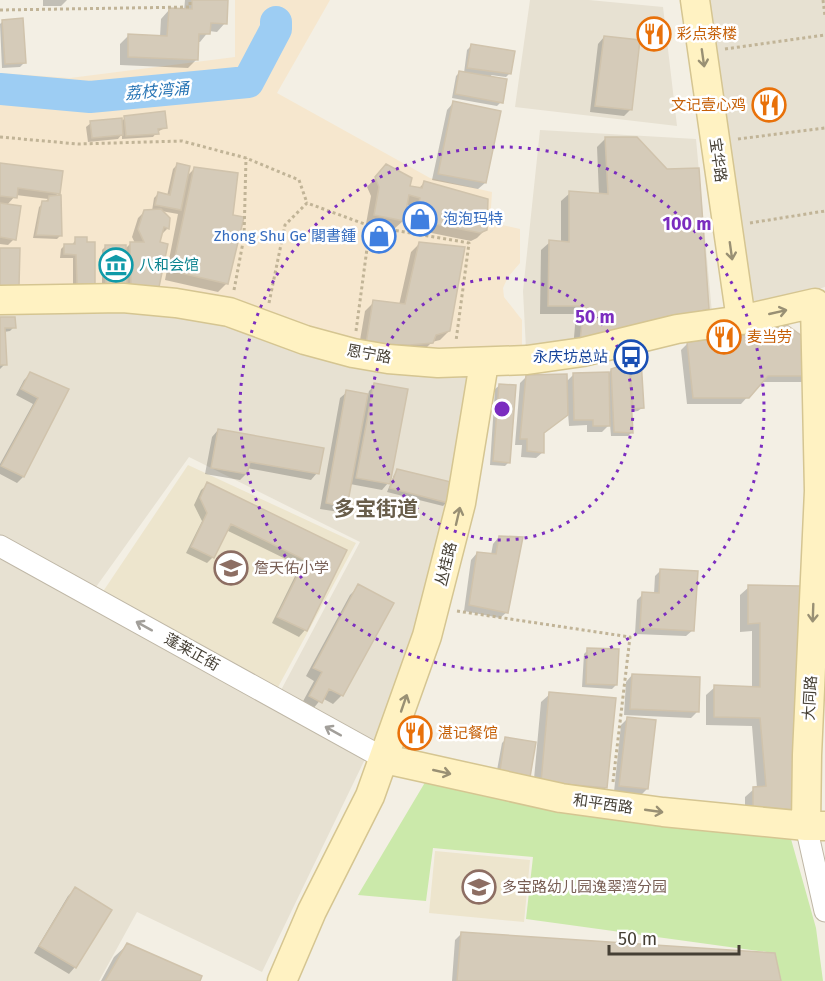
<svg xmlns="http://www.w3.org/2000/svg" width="825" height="981" font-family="'Fira Sans','Noto Sans SC',sans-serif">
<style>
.residential{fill:#e7e1d2}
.commercial{fill:#f6e7ce}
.education{fill:#ede5cd}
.green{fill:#cbe9aa}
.shadow{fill:#0003}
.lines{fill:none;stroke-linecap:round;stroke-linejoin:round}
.river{stroke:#9dcdf3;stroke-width:32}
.building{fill:#d5cbb9;stroke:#d0c3ac;stroke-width:1.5}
.street-casing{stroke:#bfb7a6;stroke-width:23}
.secondary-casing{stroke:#d5c591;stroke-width:31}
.path{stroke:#c1b497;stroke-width:3;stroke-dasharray:3 3;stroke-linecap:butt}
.street{stroke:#fff;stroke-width:21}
.secondary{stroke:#fff2c2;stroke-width:28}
.oneway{stroke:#999074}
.oneway2{stroke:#a29f9a}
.ring{fill:none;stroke:#7b2cbf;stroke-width:3;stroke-dasharray:3 6}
.labels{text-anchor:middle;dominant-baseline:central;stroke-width:5;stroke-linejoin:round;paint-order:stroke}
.food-label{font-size:15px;fill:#c56008;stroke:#fff;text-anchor:start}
.street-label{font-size:15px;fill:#453f34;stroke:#fff}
.shop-label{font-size:15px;fill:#366cbe;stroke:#fff;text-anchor:start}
.culture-label{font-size:15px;fill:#0d838f;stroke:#fff;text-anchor:start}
.transit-label{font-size:15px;fill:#164399;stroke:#fff;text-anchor:end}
.education-label{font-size:15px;fill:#785e54;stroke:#fff;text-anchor:start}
.water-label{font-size:16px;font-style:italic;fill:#2875b5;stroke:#fff}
.district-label{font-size:21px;font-weight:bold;fill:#685d4a;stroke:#fff}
.centre{fill:#7b2cbf;stroke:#fff;stroke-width:3}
.ring-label{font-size:18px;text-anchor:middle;font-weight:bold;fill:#7b2cbf;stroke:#fff;stroke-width:5;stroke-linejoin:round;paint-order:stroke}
</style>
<rect width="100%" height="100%" fill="#f3efe4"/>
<path class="residential" d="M 530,0 L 589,0 L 663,7 L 677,126 L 515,107 Z
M 702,0 L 825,0 L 825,287 L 764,306 L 746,302 Z
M 540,130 L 696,139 L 712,313 L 526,349 L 523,291 Z
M 121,306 L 478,369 L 442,556 L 380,750 L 280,692 L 360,542 L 189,457 L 96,587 L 0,535 L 0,310 Z
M 0,559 L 367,755 L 262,972 L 137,912 L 99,981 L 0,981 Z"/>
<path class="commercial" d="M 235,0 L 330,0 L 277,93 L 430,178 L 492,192 L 490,222 L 520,229 L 520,263 L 508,277 L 503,288 L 504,297 L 522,320 L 522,354 L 459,355 L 0,291 L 0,73 L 70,78 L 235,57 Z"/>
<path class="education" d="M 188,465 L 356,543 L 277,689 L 102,593 Z
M 435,851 L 530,860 L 524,922 L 429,913 Z"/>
<path class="green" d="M 430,774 L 791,839 L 816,928 L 823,981 L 781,981 L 774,953 L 526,919 L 533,857 L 433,848 L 426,901 L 358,895 Z"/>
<path class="shadow" d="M 43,0 L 67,0 L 61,6 L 43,6 Z
M 185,0 L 226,0 L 225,23 L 217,32 L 209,31 L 200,42 L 198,42 L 197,59 L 188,68 L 120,65 L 120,44 L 129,35 L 160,37 L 161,19 L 169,10 L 184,11 Z
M 3,21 L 24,63 L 20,67 L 2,68 L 0,24 Z
M 604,37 L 630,110 L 624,116 L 590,112 L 598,44 Z
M 471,46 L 510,73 L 506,77 L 491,75 L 501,102 L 497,106 L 452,98 L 456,76 L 460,72 L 464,73 L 467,50 Z
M 453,103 L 485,183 L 478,189 L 432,180 L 447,110 Z
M 125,118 L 165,128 L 157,132 L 153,137 L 122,139 L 122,134 L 118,139 L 88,142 L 86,127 L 91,123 L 121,122 Z
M 605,139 L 707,308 L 698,317 L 573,349 L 576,314 L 540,314 L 541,250 L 550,242 L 561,243 L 561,201 L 570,193 L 599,195 L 597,147 Z
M 0,165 L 58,193 L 55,197 L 61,235 L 57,239 L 33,238 L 39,207 L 48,199 L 16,195 L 7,205 L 14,239 L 8,245 L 0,244 Z
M 177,165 L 186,177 L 194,169 L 227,283 L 218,292 L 165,280 L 178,214 L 161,211 L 168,218 L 167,229 L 161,235 L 158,243 L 158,287 L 102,289 L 102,250 L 106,246 L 125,249 L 131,243 L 135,243 L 132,237 L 138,218 L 145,211 L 152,211 L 154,198 L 158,194 L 167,196 L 173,169 Z
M 378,175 L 418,189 L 424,183 L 485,230 L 477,238 L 471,241 L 407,228 L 412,206 L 406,205 L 403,221 L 394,229 L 366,224 L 371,196 L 367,187 Z
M 76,239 L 93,283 L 89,287 L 73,287 L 73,258 L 60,258 L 61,249 L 65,245 L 72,245 Z
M 420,243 L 449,331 L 440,340 L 432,342 L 423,351 L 358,352 L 365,311 L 374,302 L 399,305 L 411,252 Z
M 0,319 L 14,327 L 10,331 L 4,332 L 5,364 L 0,369 Z
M 786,327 L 809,382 L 761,382 L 741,404 L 687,404 L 681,350 L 687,344 L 747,336 Z
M 631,364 L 643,407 L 638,411 L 631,412 L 632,432 L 628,436 L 611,436 L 610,424 L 602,432 L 587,432 L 587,425 L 569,426 L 568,413 L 542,434 L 543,452 L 536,458 L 521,457 L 522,445 L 515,445 L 520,383 L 526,377 L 565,383 L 574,374 L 608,374 L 611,370 L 628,368 Z
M 31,373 L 67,390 L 23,477 L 17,483 L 0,474 L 0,464 L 33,404 L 16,395 L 24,380 Z
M 375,385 L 388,483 L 382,490 L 350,484 L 346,506 L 339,512 L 320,509 L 340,398 L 347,392 L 368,395 L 369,391 Z
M 500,385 L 509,462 L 505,466 L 490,465 L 495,389 Z
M 218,430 L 317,473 L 311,480 L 247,468 L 246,474 L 240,480 L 205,474 L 212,437 Z
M 398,471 L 447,502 L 443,506 L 387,492 L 394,475 Z
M 208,484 L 345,551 L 305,630 L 299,637 L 272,623 L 300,566 L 226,530 L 213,557 L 207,563 L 186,553 L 202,521 L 194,505 L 201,490 Z
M 499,537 L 507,612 L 500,618 L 464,611 L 471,560 L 477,553 L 491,555 L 493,544 Z
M 661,570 L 693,630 L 686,636 L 635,634 L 637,600 L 643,594 L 654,594 L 655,576 Z
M 359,586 L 392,604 L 342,695 L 333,704 L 322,698 L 312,710 L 301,705 L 314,681 L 306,676 L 350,595 Z
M 749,587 L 799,587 L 794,802 L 745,822 L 745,797 L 754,789 L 757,788 L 752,726 L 706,725 L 706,695 L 715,687 L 752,688 L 752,631 L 740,632 L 740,595 Z
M 588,650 L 616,685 L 612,689 L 582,687 L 584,654 Z
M 632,675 L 697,712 L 691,718 L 624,715 L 626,682 Z
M 550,694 L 606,788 L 597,796 L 533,790 L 541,702 Z
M 627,719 L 647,789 L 641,795 L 614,792 L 621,725 Z
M 506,739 L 534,744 L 495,781 L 502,743 Z
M 75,889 L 110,910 L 75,967 L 69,974 L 34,953 L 68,896 Z
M 462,933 L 779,981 L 452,981 L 455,940 Z
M 127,945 L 199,981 L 101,981 L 114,957 Z"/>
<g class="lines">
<path class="river" d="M 0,89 L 90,97 L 248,82 L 276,29 L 276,22"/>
</g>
<path class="building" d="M 192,0 L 228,0 L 227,24 L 211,23 L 210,34 L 199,34 L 198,60 L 128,57 L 128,34 L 167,36 L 169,8 L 192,9 Z
M 23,18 L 26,63 L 5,64 L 2,20 Z
M 604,36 L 640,40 L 632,110 L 595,106 Z
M 471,44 L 515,51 L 511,74 L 467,68 Z
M 459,71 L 507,79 L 503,103 L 455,94 Z
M 453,101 L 501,111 L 486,183 L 438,174 Z
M 165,111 L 167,128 L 158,129 L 159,134 L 126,136 L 124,116 Z
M 122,118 L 123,135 L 92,138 L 90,121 Z
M 605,137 L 637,137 L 667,169 L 699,168 L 709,309 L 580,341 L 584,306 L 548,306 L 549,240 L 569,242 L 569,191 L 608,194 Z
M 0,163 L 63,171 L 60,194 L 18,188 L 17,198 L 0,196 Z
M 177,163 L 190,166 L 181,210 L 155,205 L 158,192 L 170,195 Z
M 386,164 L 412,178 L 410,186 L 422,188 L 424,181 L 488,199 L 487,230 L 480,233 L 415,220 L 420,198 L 409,195 L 404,221 L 374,215 L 379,187 L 375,177 Z
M 194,167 L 238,173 L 233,215 L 244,217 L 228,284 L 172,271 Z
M 61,195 L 62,236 L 36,235 L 42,201 L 48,201 L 49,196 Z
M 0,203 L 21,206 L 16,240 L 0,237 Z
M 161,209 L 170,218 L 169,229 L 164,227 L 160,242 L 168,244 L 159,287 L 131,286 L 130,242 L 144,242 L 138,229 L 144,210 Z
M 75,237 L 87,237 L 87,242 L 95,242 L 95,284 L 77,284 L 76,255 L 64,254 L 64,244 L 75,244 Z
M 419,242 L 465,247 L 450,331 L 436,335 L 433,343 L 410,345 L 366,344 L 373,300 L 405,304 Z
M 105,245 L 126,245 L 127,285 L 106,286 Z
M 0,248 L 20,248 L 19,286 L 0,287 Z
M 0,317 L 15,317 L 16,328 L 5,328 L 7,365 L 0,365 Z
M 787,325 L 802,336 L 816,376 L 768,376 L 749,398 L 693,398 L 687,342 L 747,335 Z
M 641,359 L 644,408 L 633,409 L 630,363 Z
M 629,363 L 633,433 L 614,432 L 611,369 Z
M 30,372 L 69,389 L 24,477 L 1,466 L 38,398 L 21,389 Z
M 609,372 L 610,426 L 593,426 L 593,420 L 574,420 L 573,373 Z
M 567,374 L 568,415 L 544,433 L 544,453 L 527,451 L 527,439 L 520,439 L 526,375 Z
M 374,383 L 408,389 L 390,484 L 356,478 Z
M 499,384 L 516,385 L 510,463 L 493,461 Z
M 346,390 L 368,394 L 347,507 L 326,503 Z
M 218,429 L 324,448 L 319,474 L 250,462 L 247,474 L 211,468 Z
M 397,469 L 451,482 L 448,503 L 390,488 Z
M 207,482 L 347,550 L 307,631 L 277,617 L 305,560 L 231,524 L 214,558 L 191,547 L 207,513 L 200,498 Z
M 499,536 L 523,537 L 508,613 L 469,605 L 477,552 L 496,554 Z
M 660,569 L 698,571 L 694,631 L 640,628 L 642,592 L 659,593 Z
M 358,584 L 394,603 L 343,696 L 329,689 L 322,703 L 309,696 L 322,672 L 313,668 Z
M 748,585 L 800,586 L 796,802 L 792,810 L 783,816 L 753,814 L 753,787 L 766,786 L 760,718 L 714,717 L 714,685 L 760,687 L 760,623 L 748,624 Z
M 587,648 L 619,649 L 617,685 L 586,684 Z
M 632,674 L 700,677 L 699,712 L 630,709 Z
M 549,692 L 616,698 L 607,788 L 541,782 Z
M 627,717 L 656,720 L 648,789 L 619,786 Z
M 505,737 L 536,742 L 529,783 L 499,777 Z
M 75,887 L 112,910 L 76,968 L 39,946 Z
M 461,932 L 775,953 L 781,981 L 457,981 Z
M 127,943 L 202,976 L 200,981 L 105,981 Z"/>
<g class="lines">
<g class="street-casing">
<path id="street" d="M 0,546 L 385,759
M 806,826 L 825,911"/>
</g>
<g class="secondary-casing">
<path id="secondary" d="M 695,0 L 741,320
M 0,300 L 123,298 L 176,303 L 229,312 L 305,340 L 353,353 L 388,359 L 438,363 L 527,360 L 583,352 L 677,329 L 741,320 L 815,303 L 819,491 L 807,755 L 806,826
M 385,759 L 561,798 L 663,812 L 806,826 L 824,826
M 282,981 L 312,911 L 370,796 L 427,636 L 461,503 L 484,363"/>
</g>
<path class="path" d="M 823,0 L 825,16
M 0,10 L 190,7 L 190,0
M 725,49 L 825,35
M 0,137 L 78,144 L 182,141 L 246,158 L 299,180 L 307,203
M 738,139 L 825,128
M 750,223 L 825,211
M 234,290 L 244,237 L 246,158
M 269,303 L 285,225 L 307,203 L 370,226 L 469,243 L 456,341
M 356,331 L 370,226
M 457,611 L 630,637 L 613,782"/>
<use href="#street" class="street"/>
<use href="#secondary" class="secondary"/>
</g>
<defs><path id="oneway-shaft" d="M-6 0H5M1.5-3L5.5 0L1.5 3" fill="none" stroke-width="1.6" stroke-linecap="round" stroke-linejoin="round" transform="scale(1.5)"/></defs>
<g class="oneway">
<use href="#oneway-shaft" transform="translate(703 58) rotate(82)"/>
<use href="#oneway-shaft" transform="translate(731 251) rotate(82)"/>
<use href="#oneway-shaft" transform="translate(778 312) rotate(-13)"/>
<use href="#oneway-shaft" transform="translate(458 516) rotate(-77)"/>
<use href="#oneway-shaft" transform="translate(813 613) rotate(92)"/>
<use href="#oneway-shaft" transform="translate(404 703) rotate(-71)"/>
<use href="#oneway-shaft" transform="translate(442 772) rotate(13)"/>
<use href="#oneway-shaft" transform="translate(654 811) rotate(8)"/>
</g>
<g class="oneway2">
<use href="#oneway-shaft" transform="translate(144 626) rotate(-151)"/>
<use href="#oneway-shaft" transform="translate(333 731) rotate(-151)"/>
</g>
<g class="ring">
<circle cx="502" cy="409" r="131"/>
<circle cx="502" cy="409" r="262"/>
</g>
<defs>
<g id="restaurant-ring" transform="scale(1.725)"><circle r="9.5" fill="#fff" stroke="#e8710a" stroke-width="1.5"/><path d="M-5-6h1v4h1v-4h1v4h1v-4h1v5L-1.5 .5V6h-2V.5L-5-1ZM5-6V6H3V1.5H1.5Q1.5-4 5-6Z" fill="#e8710a"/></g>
<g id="shop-ring" transform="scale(1.725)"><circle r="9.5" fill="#fff" stroke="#3f7fe0" stroke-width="1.5"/><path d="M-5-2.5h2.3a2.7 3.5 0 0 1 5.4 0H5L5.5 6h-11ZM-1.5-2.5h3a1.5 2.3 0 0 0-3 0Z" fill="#3f7fe0"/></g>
<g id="museum-ring" transform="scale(1.725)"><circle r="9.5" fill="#fff" stroke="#0f9aa8" stroke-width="1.5"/><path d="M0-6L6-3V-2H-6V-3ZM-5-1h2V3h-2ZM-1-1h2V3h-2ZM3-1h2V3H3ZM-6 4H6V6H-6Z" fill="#0f9aa8"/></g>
<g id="bus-ring" transform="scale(1.725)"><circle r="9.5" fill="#fff" stroke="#1a4fb4" stroke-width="1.5"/><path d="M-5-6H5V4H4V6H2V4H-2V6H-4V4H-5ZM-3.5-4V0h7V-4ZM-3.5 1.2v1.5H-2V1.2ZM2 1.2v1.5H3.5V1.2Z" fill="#1a4fb4"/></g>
<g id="school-ring" transform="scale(1.725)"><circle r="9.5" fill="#fff" stroke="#8d6e63" stroke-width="1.5"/><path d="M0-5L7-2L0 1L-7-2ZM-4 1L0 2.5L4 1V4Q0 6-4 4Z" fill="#8d6e63"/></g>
</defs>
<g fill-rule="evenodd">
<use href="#restaurant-ring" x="654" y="34"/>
<use href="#restaurant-ring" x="769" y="105"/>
<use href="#shop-ring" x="420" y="219"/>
<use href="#shop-ring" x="379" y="236"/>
<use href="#museum-ring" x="116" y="265"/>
<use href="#restaurant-ring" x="724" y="337"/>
<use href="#bus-ring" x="631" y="357"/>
<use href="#school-ring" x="231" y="568"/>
<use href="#restaurant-ring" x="415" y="733"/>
<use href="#school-ring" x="479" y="887"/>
</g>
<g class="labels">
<g class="food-label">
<text x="677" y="34">彩点茶楼</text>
<text x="746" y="105" text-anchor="end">文记壹心鸡</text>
<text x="747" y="337">麦当劳</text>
<text x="438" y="733">湛记餐馆</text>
</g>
<g class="street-label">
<text transform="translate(718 160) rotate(82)">宝华路</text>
<text transform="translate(369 354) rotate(10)">恩宁路</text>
<text transform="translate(446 564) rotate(-76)">丛桂路</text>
<text transform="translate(192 652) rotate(29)">蓬莱正街</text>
<text transform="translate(810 698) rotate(-87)">大同路</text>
<text transform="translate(603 804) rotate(8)">和平西路</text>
</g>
<g class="shop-label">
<text x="443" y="219">泡泡玛特</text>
<text x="356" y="236" text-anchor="end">Zhong Shu Ge 閣書鍾</text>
</g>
<g class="culture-label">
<text x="139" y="265">八和会馆</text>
</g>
<g class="transit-label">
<text x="608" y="357">永庆坊总站</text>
</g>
<g class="education-label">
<text x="254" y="568">詹天佑小学</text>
<text x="502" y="887">多宝路幼儿园逸翠湾分园</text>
</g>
<g class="water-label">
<text transform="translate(157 91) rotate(-5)">荔枝湾涌</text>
</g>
<g class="district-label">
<text x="376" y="509">多宝街道</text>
</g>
</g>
<circle cx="502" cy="409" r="9" class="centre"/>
<g class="ring-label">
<text x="687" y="230">100 m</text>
<text x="595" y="323">50 m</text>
</g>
<path d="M609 945v9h130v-9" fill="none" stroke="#453f34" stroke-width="3"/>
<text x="618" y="945" font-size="18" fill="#453f34" stroke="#ffffff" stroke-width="4.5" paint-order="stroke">50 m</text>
</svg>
